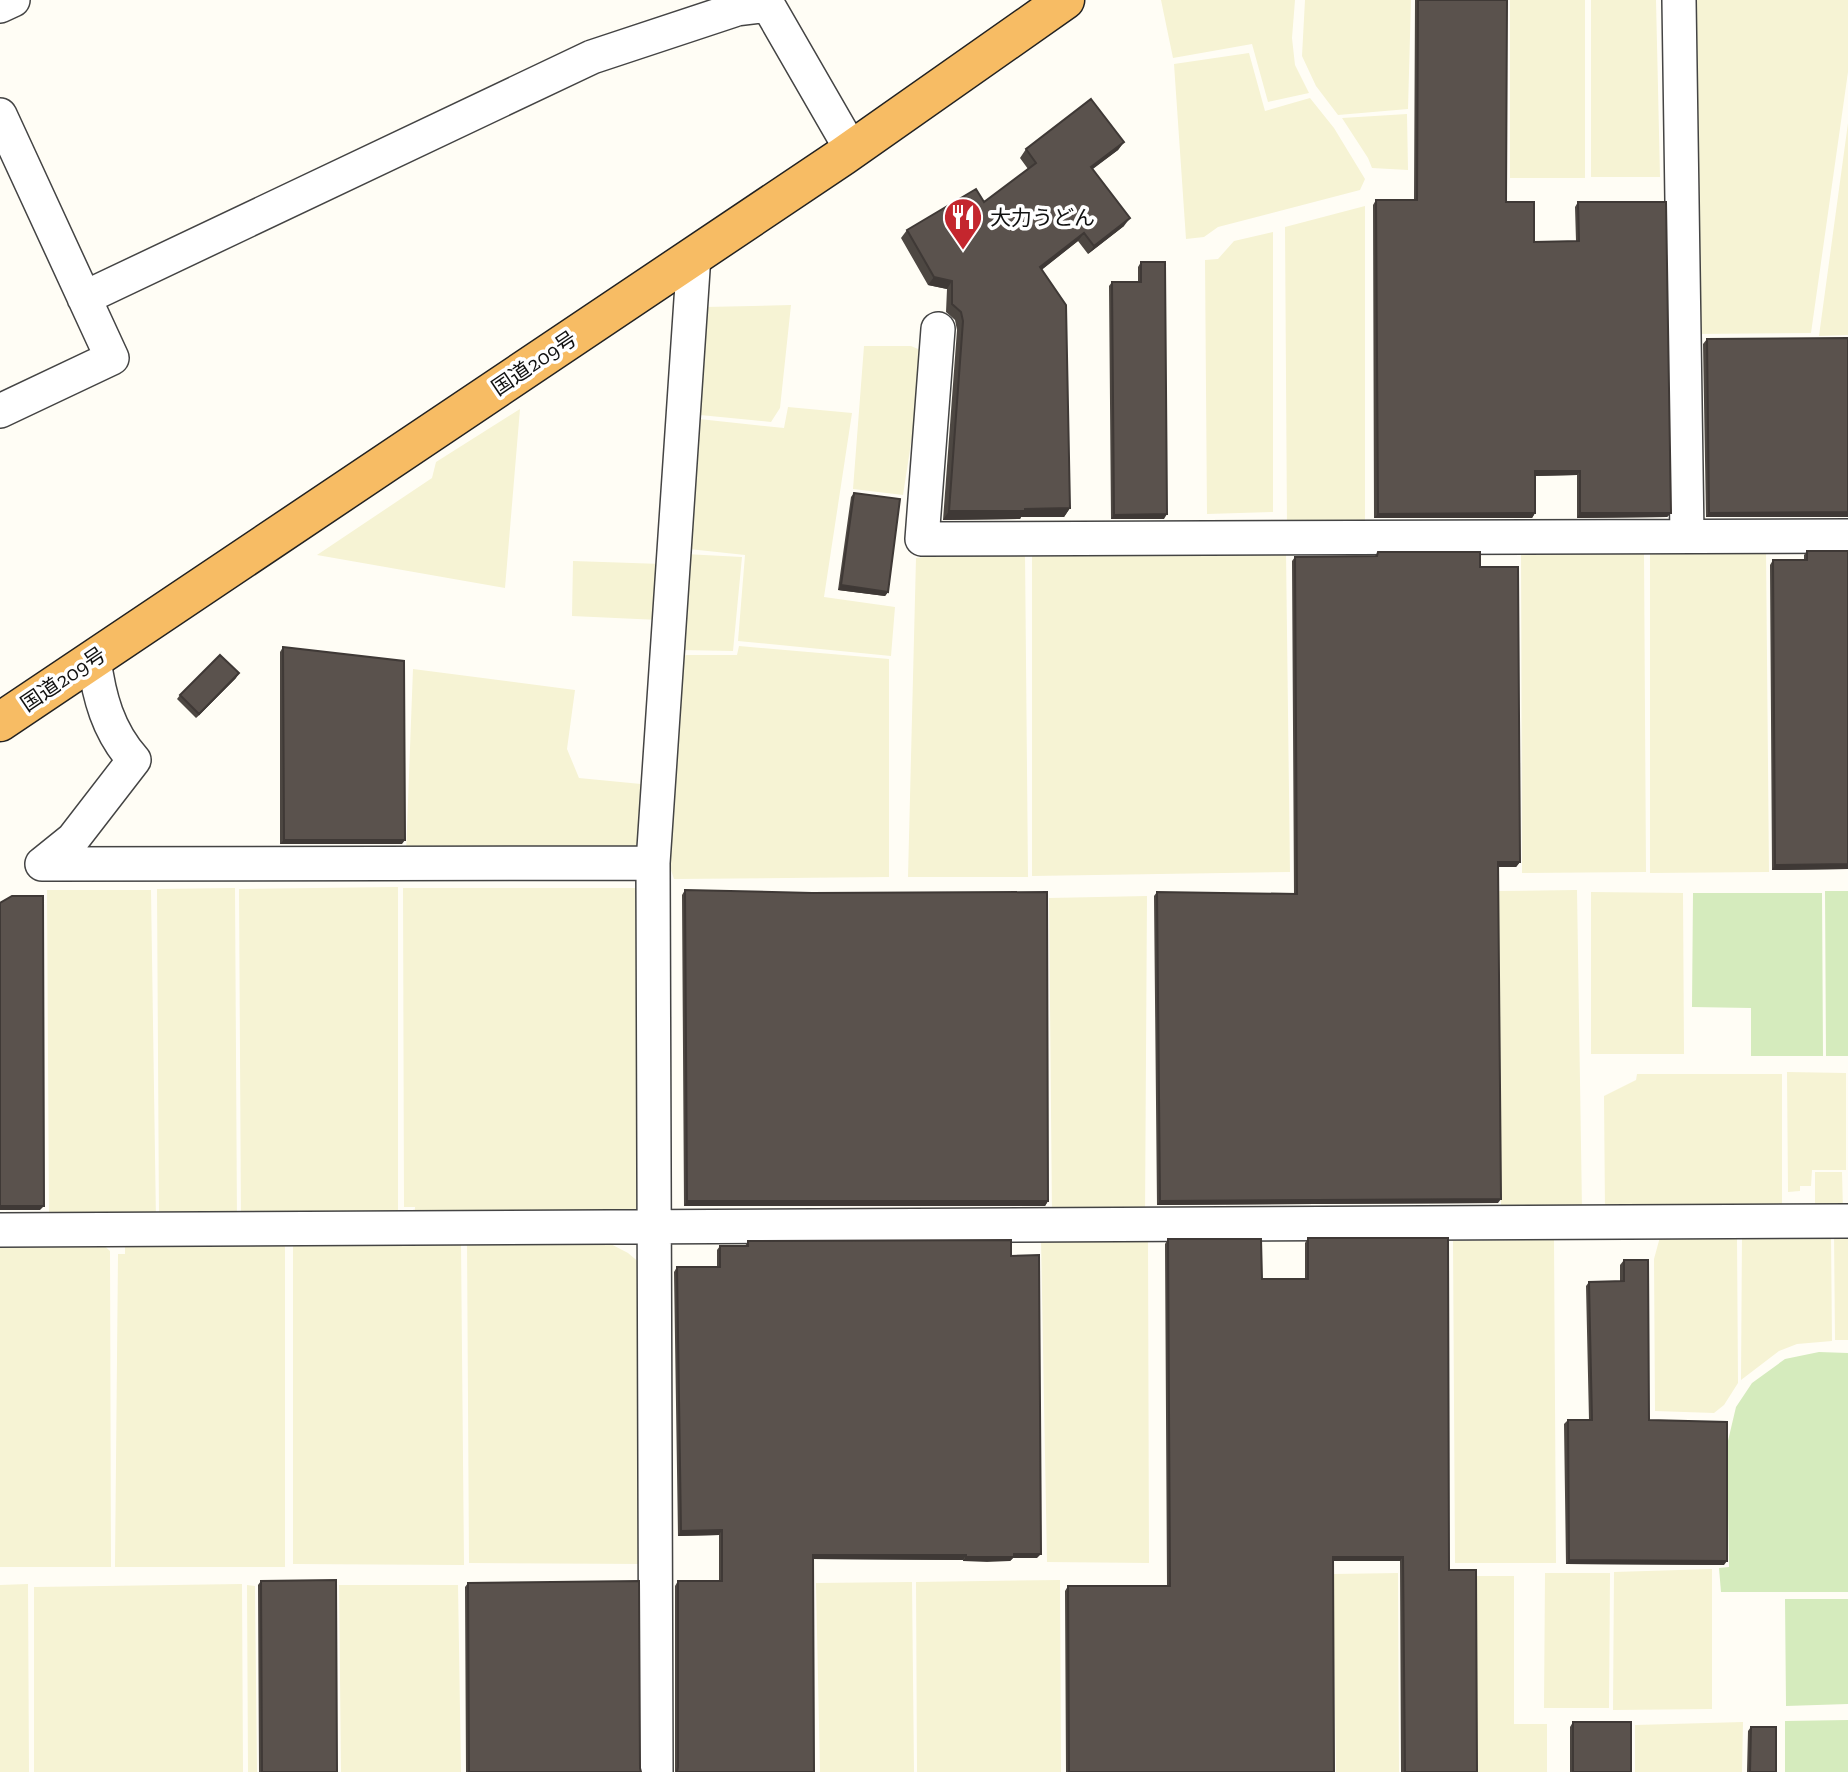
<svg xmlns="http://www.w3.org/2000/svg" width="1848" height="1772" font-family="'Zilla Slab','Noto Sans JP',serif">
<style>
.farmland{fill:#f6f3d4}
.green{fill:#d5ebbd}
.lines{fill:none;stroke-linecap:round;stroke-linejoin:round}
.minor-casing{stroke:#444;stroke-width:36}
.trunk-casing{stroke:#222;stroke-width:41}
.minor{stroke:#fff;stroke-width:33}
.trunk{stroke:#f7bc64;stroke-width:38}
.wall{fill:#4d4742}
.shaded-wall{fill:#3f3936}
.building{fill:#5a524d;stroke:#3f3936;stroke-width:2}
.labels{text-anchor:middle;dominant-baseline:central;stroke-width:7;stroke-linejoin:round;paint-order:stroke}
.poi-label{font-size:21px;fill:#111;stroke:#fff;text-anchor:start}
.street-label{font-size:21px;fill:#111;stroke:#fff}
</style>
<rect width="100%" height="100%" fill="#fffdf5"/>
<path class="farmland" d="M 1161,0 L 1295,0 L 1292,38 L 1295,65 L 1309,93 L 1268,102 L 1252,44 L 1173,58 Z
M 1305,0 L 1411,0 L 1408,109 L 1338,115 L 1316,86 L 1302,56 Z
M 1510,0 L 1585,0 L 1585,178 L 1510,178 Z
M 1591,0 L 1656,0 L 1660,177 L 1591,177 Z
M 1690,0 L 1848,0 L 1848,72 L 1811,333 L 1694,334 Z
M 1249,53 L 1265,111 L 1310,98 L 1334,128 L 1365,179 L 1360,190 L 1218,227 L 1204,237 L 1186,239 L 1174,64 Z
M 1407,114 L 1408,170 L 1372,168 L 1368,158 L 1342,118 Z
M 1848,123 L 1848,335 L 1819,336 Z
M 1365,206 L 1365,528 L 1287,528 L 1285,227 Z
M 1273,232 L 1273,512 L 1207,514 L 1205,260 L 1218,259 L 1234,241 Z
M 791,305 L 780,408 L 771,422 L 700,415 L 705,307 Z
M 864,346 L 911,346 L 925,352 L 903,495 L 853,489 Z
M 788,407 L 852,413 L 824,597 L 895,607 L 891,656 L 738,641 L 745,555 L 689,549 L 699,419 L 784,428 Z
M 520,409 L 505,588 L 317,555 L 432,478 L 436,462 Z
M 1650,549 L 1766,549 L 1769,872 L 1650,873 Z
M 1286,551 L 1290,872 L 1032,876 L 1032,553 Z
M 926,552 L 1025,553 L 1028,877 L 908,877 L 916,558 L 924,557 Z
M 1521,552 L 1644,553 L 1646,872 L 1522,873 Z
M 685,554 L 742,557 L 733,651 L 680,650 Z
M 573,561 L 662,564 L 659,620 L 572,616 Z
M 739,646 L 889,659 L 889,877 L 674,879 L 671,870 L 662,869 L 677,655 L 737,655 Z
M 413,669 L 575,690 L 567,749 L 579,778 L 641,784 L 637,856 L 406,854 Z
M 398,887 L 398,1222 L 241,1222 L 239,889 Z
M 235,888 L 237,1222 L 159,1220 L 157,889 Z
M 403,888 L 642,888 L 642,1213 L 414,1220 L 415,1207 L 404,1207 Z
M 47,890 L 151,890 L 156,1221 L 49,1220 Z
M 1577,890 L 1582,1209 L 1501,1209 L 1498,891 Z
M 1591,892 L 1683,893 L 1684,1054 L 1591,1054 Z
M 1147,896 L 1145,1216 L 1052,1217 L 1049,898 Z
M 1787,1072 L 1846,1073 L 1846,1170 L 1812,1170 L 1811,1186 L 1800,1186 L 1800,1191 L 1788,1192 Z
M 1637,1074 L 1782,1074 L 1782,1211 L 1605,1212 L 1604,1096 L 1636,1080 Z
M 1815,1172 L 1842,1172 L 1843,1211 L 1815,1211 Z
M 1834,1232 L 1848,1232 L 1848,1340 L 1835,1340 Z
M 1742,1234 L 1831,1234 L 1832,1341 L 1797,1344 L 1779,1351 L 1741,1380 Z
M 1737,1236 L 1738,1383 L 1724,1405 L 1714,1413 L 1655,1411 L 1654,1259 L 1660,1237 Z
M 1148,1239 L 1149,1563 L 1047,1562 L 1041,1240 Z
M 603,1240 L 628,1253 L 640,1263 L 643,1564 L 469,1563 L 467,1241 Z
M 1554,1240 L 1556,1563 L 1455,1563 L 1453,1241 Z
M 99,1241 L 110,1251 L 111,1567 L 0,1567 L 0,1243 Z
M 125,1243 L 285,1244 L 285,1567 L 115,1567 L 118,1254 L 125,1254 Z
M 293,1243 L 461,1243 L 464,1565 L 293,1564 Z
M 1712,1569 L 1712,1709 L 1613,1710 L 1614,1572 Z
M 1398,1573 L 1399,1772 L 1336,1772 L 1333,1574 Z
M 1545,1573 L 1610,1573 L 1609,1708 L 1544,1708 Z
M 1474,1576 L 1514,1576 L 1514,1724 L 1547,1724 L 1547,1772 L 1475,1772 Z
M 1060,1580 L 1061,1772 L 917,1772 L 916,1582 Z
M 912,1582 L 914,1772 L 820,1772 L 816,1583 Z
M 28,1584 L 29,1772 L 0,1772 L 0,1585 Z
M 242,1584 L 243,1772 L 34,1772 L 34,1587 Z
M 247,1585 L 255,1586 L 257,1772 L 248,1772 Z
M 339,1585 L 458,1585 L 461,1772 L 341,1772 Z
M 1743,1722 L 1742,1772 L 1635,1772 L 1635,1725 Z"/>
<path class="green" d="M 1825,891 L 1848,891 L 1848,1056 L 1826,1056 Z
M 1693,893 L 1822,893 L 1823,1056 L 1751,1056 L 1751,1008 L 1692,1007 Z
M 1819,1352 L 1848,1353 L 1848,1592 L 1721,1592 L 1719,1568 L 1729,1567 L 1727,1445 L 1736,1407 L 1752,1383 L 1785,1359 Z
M 1785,1599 L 1848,1599 L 1848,1704 L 1786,1706 Z
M 1848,1720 L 1848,1772 L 1785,1772 L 1785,1721 Z"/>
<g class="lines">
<g class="minor-casing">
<path id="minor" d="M 1679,0 L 1687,536
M 0,6 L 13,0
M 0,115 L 112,358 L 0,411
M 84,298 L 592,57 L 737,9 L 768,5 L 851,149
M 938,329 L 922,539 L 1848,536
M 42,864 L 653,863
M 42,864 L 73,839 L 134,760 C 108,731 99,697 94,659
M 0,1230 L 1848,1221
M 656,1772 L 653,863 L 694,255"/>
</g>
<g class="trunk-casing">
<path id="trunk" d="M 0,722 L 843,156 L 1065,0"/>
</g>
<use href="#minor" class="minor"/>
<use href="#trunk" class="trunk"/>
</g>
<path class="wall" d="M 1415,0 L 1507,0 L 1506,202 L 1534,242 L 1576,241 L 1575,207 L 1578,202 L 1671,513 L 1667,517 L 1577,518 L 1577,475 L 1535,476 L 1535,513 L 1532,518 L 1374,518 L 1373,205 L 1376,200 L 1414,200 Z
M 1124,142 L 1118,150 L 1092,169 L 1124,226 L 1088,254 L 1078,241 L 1041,270 L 1070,508 L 1064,517 L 1021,517 L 1020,519 L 943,520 L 957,330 L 955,320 L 946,312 L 947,289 L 928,285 L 901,238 L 907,230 L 984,202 L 1028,169 L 1020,158 L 1026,149 Z
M 1141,262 L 1164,519 L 1111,519 L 1109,286 L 1112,282 L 1138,282 L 1138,267 Z
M 1707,339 L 1848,517 L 1706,517 L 1703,344 Z
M 854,493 L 888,592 L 885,596 L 838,590 L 851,497 Z
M 1807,551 L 1848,551 L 1848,869 L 1772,870 L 1770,565 L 1773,560 L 1804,560 L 1804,555 Z
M 1378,552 L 1480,567 L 1520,862 L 1516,867 L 1498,867 L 1498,1203 L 1157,1205 L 1154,896 L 1157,892 L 1294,894 L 1292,561 L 1295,557 L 1375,556 Z
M 283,647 L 402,844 L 280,844 L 280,652 Z
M 236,678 L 196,718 L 177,699 L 180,695 Z
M 685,890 L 1048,1201 L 1045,1206 L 684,1206 L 682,895 Z
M 1308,1238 L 1449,1570 L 1477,1772 L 1401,1772 L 1400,1561 L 1333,1561 L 1334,1772 L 1066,1772 L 1065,1591 L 1068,1586 L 1167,1586 L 1165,1244 L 1168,1239 L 1262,1279 L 1305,1279 L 1305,1243 Z
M 748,1241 L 1011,1256 L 1037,1558 L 1013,1558 L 1010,1561 L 987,1562 L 963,1561 L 963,1560 L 813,1559 L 814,1772 L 675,1772 L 675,1586 L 678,1581 L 719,1581 L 719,1535 L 678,1536 L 674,1272 L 677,1267 L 717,1267 L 717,1250 L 720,1246 L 745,1246 Z
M 1624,1260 L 1649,1420 L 1724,1565 L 1566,1564 L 1564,1424 L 1568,1420 L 1589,1420 L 1586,1286 L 1589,1282 L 1620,1281 L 1620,1265 Z
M 261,1581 L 337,1772 L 259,1772 L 258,1585 Z
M 468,1583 L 640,1768 L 641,1772 L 466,1772 L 465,1587 Z
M 1573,1722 L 1631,1772 L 1570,1772 L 1570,1727 Z
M 1751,1727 L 1776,1772 L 1747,1772 L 1748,1731 Z"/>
<path class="shaded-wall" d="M 1124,142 L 1118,150 L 1085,175 L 1091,167 Z
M 1130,218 L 1124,226 L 1088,254 L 1094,246 Z
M 1084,233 L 1078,241 L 1034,276 L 1040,267 Z
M 934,277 L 952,281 L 947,289 L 928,285 Z
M 1535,471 L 1580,471 L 1577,475 L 1532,476 Z
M 1070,508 L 1064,517 L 1021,517 L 1020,519 L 943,520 L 949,511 Z
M 1848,512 L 1848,517 L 1706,517 L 1709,513 Z
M 1535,513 L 1532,518 L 1374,518 L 1378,514 Z
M 1580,513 L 1671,513 L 1667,517 L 1577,518 Z
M 1167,514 L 1164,519 L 1111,519 L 1114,515 Z
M 841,585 L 888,592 L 885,596 L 838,590 Z
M 239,673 L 236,678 L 196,718 L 199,714 Z
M 284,840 L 405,840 L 402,844 L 280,844 Z
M 1498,862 L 1520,862 L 1516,867 L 1495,867 Z
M 1848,864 L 1848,869 L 1772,870 L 1775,865 Z
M 1501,1199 L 1498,1203 L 1157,1205 L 1160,1201 Z
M 687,1201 L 1048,1201 L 1045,1206 L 684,1206 Z
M 0,1206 L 44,1206 L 40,1210 L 0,1210 Z
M 722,1530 L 719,1535 L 678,1536 L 681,1531 Z
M 1014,1554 L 1041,1554 L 1037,1558 L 1013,1558 L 1010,1561 L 963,1561 L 966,1557 Z
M 813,1555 L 966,1555 L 963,1560 L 809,1559 Z
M 1333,1557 L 1403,1557 L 1400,1561 L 1329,1561 Z
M 1569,1560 L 1727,1561 L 1724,1565 L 1566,1564 Z"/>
<path class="building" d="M 1418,0 L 1507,0 L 1506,202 L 1534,202 L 1534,242 L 1579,241 L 1578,202 L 1666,202 L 1671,513 L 1580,513 L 1580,471 L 1535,471 L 1535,513 L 1378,514 L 1376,200 L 1417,200 Z
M 1091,99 L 1124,142 L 1091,167 L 1130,218 L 1094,246 L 1084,233 L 1040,267 L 1066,305 L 1070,508 L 1025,509 L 1025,511 L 949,511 L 963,321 L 961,312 L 952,304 L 952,281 L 934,277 L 907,230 L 976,189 L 984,202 L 1036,163 L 1026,149 Z
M 1141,262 L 1165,262 L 1167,514 L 1114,515 L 1112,282 L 1141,282 Z
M 1848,338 L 1848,512 L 1709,513 L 1707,339 Z
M 854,493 L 900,499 L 888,592 L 841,585 Z
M 1807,551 L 1848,551 L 1848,864 L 1775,865 L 1773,560 L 1807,560 Z
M 1378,552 L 1480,552 L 1480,567 L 1518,567 L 1520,862 L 1498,862 L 1501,1199 L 1160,1201 L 1157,892 L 1297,894 L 1295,557 L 1377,556 Z
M 283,647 L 404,661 L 405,840 L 284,840 Z
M 220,655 L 239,673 L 199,714 L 180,695 Z
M 685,890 L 812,893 L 1047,892 L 1048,1201 L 687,1201 Z
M 12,896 L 43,896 L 44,1206 L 0,1206 L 0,903 Z
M 1308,1238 L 1448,1238 L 1449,1570 L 1476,1570 L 1477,1772 L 1405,1772 L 1403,1557 L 1333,1557 L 1334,1772 L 1069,1772 L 1068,1586 L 1170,1586 L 1168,1239 L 1261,1239 L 1262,1279 L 1308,1279 Z
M 1011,1240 L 1011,1256 L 1039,1255 L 1041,1554 L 1014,1554 L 1014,1557 L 966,1557 L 966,1555 L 813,1555 L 814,1772 L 677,1772 L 678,1767 L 678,1581 L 722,1581 L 722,1530 L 681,1531 L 677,1267 L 720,1267 L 720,1246 L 748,1246 L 748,1241 Z
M 1624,1260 L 1648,1260 L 1649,1420 L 1727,1422 L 1727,1561 L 1569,1560 L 1568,1420 L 1592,1420 L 1589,1282 L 1624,1281 Z
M 336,1580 L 337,1772 L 262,1772 L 261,1581 Z
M 639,1581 L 640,1768 L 641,1772 L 469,1772 L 468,1583 Z
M 1573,1722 L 1631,1722 L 1631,1772 L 1573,1772 Z
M 1751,1727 L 1776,1727 L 1776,1772 L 1750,1772 Z"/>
<defs>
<g id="restaurant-pin" transform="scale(2.0125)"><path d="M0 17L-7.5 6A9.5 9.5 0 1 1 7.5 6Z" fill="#c4262e" stroke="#fff"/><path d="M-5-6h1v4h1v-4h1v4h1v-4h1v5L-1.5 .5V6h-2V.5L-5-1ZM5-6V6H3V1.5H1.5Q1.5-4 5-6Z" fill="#fff"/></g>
</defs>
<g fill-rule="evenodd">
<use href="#restaurant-pin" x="963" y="217"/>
</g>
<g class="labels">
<g class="poi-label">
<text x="990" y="217">大力うどん</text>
</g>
<g class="street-label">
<text transform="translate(534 363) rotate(-34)">国道209号</text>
<text transform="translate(63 679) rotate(-34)">国道209号</text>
</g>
</g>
</svg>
